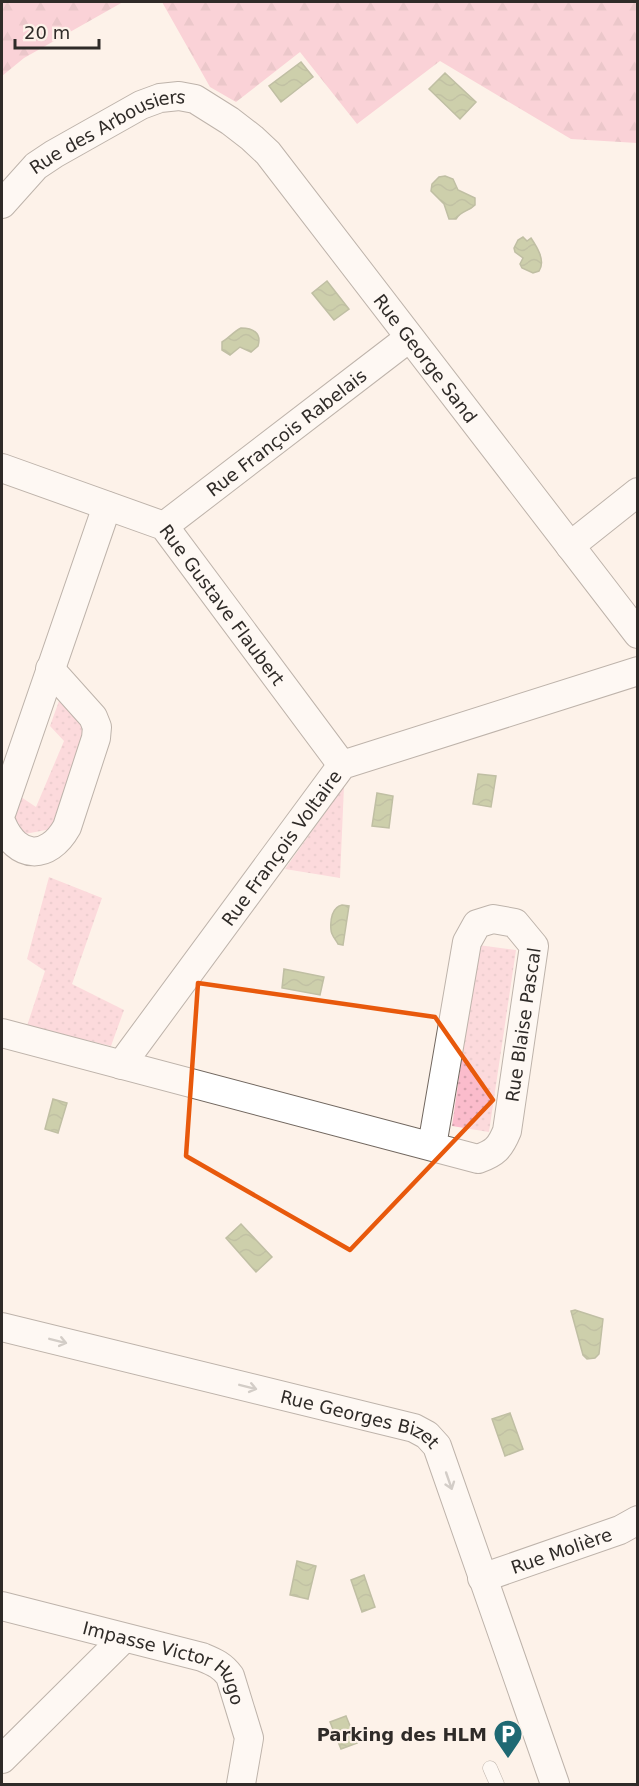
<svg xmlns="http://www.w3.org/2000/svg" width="639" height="1786" font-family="'DejaVu Sans',sans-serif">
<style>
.grass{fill:url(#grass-dots)}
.forest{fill:url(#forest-firs)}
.water{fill:url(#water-waves);stroke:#75804f;stroke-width:1.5}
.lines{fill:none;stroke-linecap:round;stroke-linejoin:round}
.service-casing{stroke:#71675f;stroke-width:15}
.minor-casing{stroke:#71675f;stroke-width:30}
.service{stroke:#fff;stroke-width:14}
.minor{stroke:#fff;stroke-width:28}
.oneway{stroke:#a1a09e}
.marked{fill:none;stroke:#e8590c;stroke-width:4.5;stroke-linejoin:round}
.labels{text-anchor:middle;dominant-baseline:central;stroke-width:4.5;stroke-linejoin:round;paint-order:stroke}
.street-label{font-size:18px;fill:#2f2b28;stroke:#fdf2e9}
.poi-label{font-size:18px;font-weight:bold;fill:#2f2b28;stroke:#fdf2e9;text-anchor:end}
</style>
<defs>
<pattern id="grass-dots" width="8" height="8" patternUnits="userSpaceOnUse" patternTransform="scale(1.5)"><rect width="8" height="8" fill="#fbbccc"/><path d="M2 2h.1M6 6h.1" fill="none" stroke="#d7a2af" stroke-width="1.8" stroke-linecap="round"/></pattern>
<pattern id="forest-firs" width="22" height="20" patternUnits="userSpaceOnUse" patternTransform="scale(1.5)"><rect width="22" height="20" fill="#f7abc0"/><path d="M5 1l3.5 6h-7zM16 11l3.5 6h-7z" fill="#d493a5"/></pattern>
<pattern id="water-waves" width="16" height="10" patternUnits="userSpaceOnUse" patternTransform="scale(1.5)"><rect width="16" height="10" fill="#93a460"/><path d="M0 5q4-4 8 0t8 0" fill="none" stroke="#78864f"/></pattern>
</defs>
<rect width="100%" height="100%" fill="#fdf2e9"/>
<path class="grass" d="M 59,701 L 80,723 L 86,733 L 51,829 L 25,834 L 14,817 L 18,795 L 36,807 L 64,741 L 50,726 Z
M 344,786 L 340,878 L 285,869 Z
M 49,877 L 102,898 L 72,984 L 124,1010 L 111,1046 L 27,1026 L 45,971 L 27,959 Z
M 478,945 L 516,950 L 489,1132 L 452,1126 Z"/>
<path class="forest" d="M 2,2 L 123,2 L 24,58 L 2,76 Z
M 162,2 L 637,2 L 637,143 L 571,139 L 440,61 L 357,124 L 300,52 L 236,102 L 210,87 Z"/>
<path class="water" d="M 301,62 L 313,77 L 281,102 L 269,86 Z
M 445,73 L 476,102 L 460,119 L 429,89 Z
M 445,176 L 453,179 L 458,190 L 475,198 L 475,205 C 468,212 462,210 456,219 L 449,219 L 444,204 L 431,191 L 432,184 L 439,177 Z
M 523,237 L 527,241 L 531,238 C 537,247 546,261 539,271 L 533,273 L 522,268 L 520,264 L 523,258 L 515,252 L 514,248 L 518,240 Z
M 327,281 L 349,309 L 334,320 L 312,293 Z
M 241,328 C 253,328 262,333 258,346 L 251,352 L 240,347 L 230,355 L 222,350 L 222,342 C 229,338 233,332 241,328 Z
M 478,774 L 496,776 L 491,807 L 473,804 Z
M 377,793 L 393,796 L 389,828 L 372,826 Z
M 342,905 L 349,906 L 343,945 L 338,944 C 336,940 331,935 331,930 C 330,920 332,907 342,905 Z
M 284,969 L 324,977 L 320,995 L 282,988 Z
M 53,1099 L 67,1103 L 58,1133 L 45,1129 Z
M 241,1224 L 272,1257 L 256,1272 L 226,1238 Z
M 575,1310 L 603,1319 L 599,1354 L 595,1358 L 587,1359 L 583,1355 L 571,1311 Z
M 510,1413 L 523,1449 L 505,1456 L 492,1419 Z
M 297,1561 L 316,1566 L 308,1599 L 290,1595 Z
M 364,1575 L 375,1607 L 362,1612 L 351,1580 Z
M 346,1716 L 357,1743 L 341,1749 L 330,1722 Z"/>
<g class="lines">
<g class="service-casing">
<path id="service" d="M 490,1768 L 497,1784"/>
</g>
<g class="minor-casing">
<g id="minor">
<path id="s1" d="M 2,204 L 36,166 L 54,154 L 141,105 L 160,98 L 179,96 L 195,99 L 230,121 L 252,138 L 268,153 L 638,634"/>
<path id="s2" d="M 2,468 L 164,526 L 342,765"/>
<path id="s3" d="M 164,526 L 409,338"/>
<path d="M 570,546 L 638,492"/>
<path d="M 2,811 L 107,506"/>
<path d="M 2,824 C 17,859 48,861 67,827 L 96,738 L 97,727 L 93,717 L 50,669"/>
<path id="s4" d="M 2,1033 L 478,1159 C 495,1153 500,1148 507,1131 L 534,946 L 515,923 L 493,919 L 477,924 L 467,942 L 432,1146"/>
<path id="s5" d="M 121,1065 L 342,765 L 638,671"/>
<path id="s6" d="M 2,1327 L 414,1428 L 427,1435 L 437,1446 L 555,1784"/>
<path id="s7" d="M 482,1578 L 620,1530 L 638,1520"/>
<path id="s8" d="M 2,1606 L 202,1657 C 214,1662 222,1665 230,1676 L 249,1738 L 241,1784"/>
<path d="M 2,1759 L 124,1638"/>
</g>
</g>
<use href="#service" class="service"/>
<use href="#minor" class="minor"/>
</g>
<defs><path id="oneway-shaft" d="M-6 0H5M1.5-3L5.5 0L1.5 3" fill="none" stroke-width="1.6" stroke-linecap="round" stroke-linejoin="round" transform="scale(1.5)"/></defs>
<g class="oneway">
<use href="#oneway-shaft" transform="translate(58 1341) rotate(14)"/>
<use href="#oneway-shaft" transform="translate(248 1387) rotate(14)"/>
<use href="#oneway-shaft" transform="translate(449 1481) rotate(71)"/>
</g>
<path d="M0 0H639V1786H0ZM 198,983 L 435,1017 L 493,1100 L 350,1250 L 186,1156 Z" fill="#fdf2e9" fill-opacity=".55" fill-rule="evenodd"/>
<path class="marked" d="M 198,983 L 435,1017 L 493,1100 L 350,1250 L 186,1156 Z"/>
<defs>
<g id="parking-pin" transform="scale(1.5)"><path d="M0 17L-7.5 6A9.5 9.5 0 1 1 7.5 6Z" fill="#1f6973" stroke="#fdf2e9"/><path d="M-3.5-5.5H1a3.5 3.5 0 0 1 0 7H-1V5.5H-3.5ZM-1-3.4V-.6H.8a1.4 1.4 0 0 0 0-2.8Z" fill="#fff"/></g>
</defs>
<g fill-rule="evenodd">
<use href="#parking-pin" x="508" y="1734"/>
</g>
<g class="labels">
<g class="street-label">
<text stroke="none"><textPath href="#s1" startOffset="132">Rue des Arbousiers</textPath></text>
<text stroke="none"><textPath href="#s1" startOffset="578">Rue George Sand</textPath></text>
<text stroke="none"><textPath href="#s3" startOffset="154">Rue François Rabelais</textPath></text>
<text stroke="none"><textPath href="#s2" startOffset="270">Rue Gustave Flaubert</textPath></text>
<text stroke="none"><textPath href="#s5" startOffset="270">Rue François Voltaire</textPath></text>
<text stroke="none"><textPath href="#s4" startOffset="642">Rue Blaise Pascal</textPath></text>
<text stroke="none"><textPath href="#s6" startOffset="370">Rue Georges Bizet</textPath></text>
<text stroke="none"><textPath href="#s7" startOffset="84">Rue Molière</textPath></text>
<text stroke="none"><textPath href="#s8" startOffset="177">Impasse Victor Hugo</textPath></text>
</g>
<g class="poi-label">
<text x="487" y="1734">Parking des HLM</text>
</g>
</g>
<rect width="639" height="1786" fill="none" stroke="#2f2b28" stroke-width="6"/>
<path d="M15 39v9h84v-9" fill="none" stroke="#2f2b28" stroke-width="3"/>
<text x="24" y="39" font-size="18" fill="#2f2b28" stroke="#fdf2e9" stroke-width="4.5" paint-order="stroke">20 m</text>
</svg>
